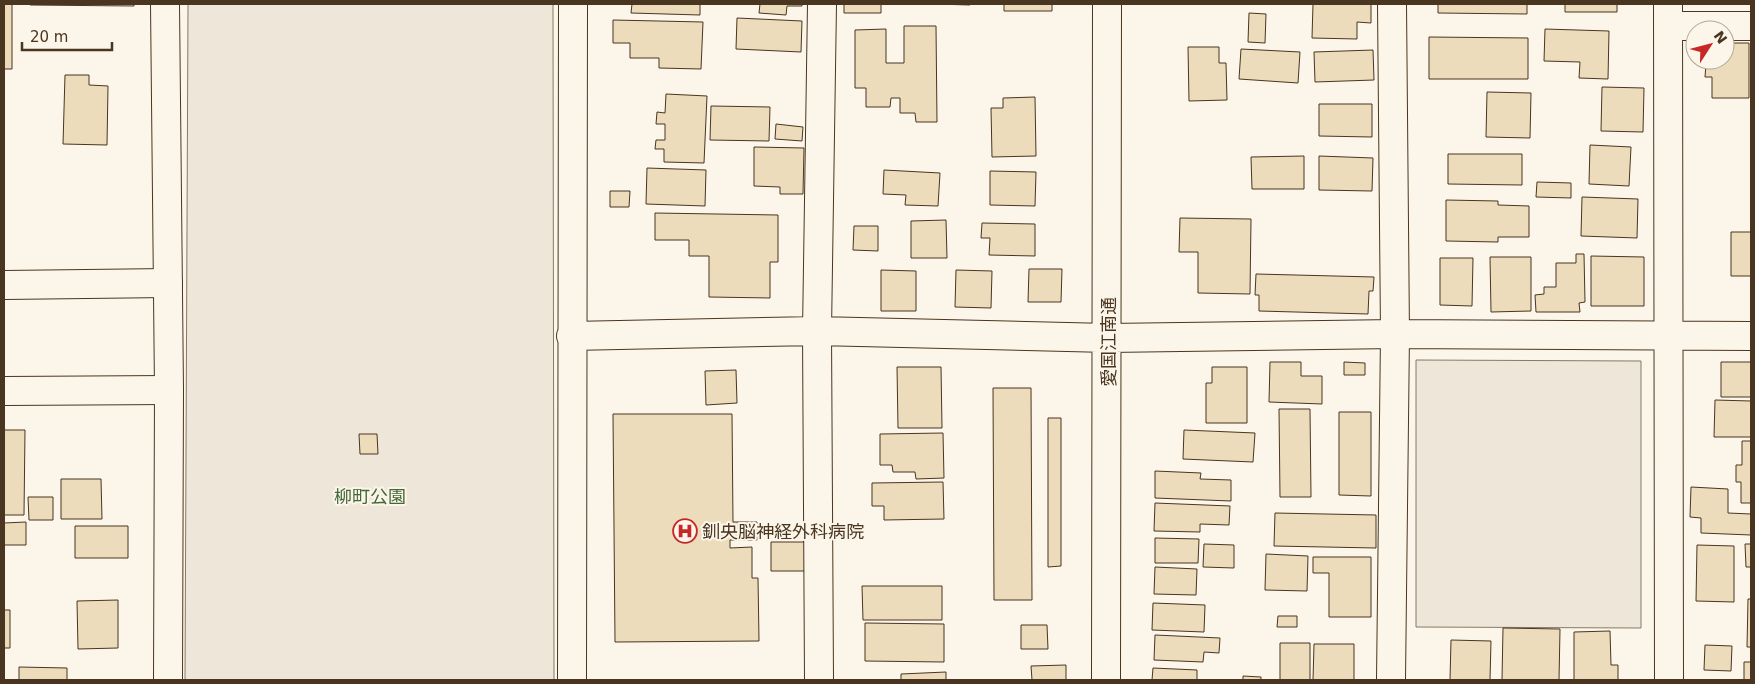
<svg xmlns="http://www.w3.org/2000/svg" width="1755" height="684" font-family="'DejaVu Sans','Noto Sans JP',sans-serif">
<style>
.green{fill:#ede6d9;stroke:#887966}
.building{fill:#ecdcbc;stroke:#4a3520}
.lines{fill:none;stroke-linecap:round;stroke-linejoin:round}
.street-casing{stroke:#4a3520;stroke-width:30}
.secondary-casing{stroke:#4a3520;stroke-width:30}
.street{stroke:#fbf6e9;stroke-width:28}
.secondary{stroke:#fbf6e9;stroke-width:28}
.labels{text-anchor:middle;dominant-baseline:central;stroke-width:4;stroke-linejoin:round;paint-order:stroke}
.street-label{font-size:18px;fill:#4a3520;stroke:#fbf6e9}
.park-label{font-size:18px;fill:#436837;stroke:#fbf6e9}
.poi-label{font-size:18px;fill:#4a3520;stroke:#fbf6e9;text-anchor:start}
</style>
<rect width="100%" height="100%" fill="#fbf6e9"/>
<path class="green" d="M 188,4 L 553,4 L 554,680 L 185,680 Z
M 1416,360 L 1641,361 L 1641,628 L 1416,627 Z"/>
<path class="building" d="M 4,4 L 12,4 L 12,69 L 4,69 Z
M 30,4 L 134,4 L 134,6 L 30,5 Z
M 632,4 L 700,4 L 700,15 L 631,13 Z
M 760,4 L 802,4 L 802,6 L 787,6 L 786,15 L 759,13 Z
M 844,4 L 881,4 L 881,13 L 844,13 Z
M 935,4 L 970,4 L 970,5 Z
M 1004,4 L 1052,4 L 1052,11 L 1004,11 Z
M 1313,4 L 1371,4 L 1371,23 L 1357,22 L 1357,39 L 1312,38 Z
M 1438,4 L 1527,4 L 1527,14 L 1438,13 Z
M 1565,4 L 1617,4 L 1617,12 L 1565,12 Z
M 1249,13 L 1266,14 L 1265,43 L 1248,42 Z
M 737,18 L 802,21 L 801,52 L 736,49 Z
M 613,20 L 703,22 L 701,69 L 659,68 L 659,58 L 630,58 L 630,43 L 613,43 Z
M 904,26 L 936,26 L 937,122 L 916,122 L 915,113 L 900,113 L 900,98 L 891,98 L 890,107 L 866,107 L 866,88 L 855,88 L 855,30 L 886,29 L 886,63 L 904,63 Z
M 1545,29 L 1609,31 L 1608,79 L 1579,78 L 1580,62 L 1544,61 Z
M 1429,37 L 1528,38 L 1528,79 L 1429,79 Z
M 1725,43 L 1749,43 L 1749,98 L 1712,98 L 1712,77 L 1705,77 L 1706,64 L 1712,64 L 1712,60 L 1725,60 Z
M 1188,47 L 1219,47 L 1219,63 L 1226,63 L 1227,100 L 1189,101 Z
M 1241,49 L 1300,52 L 1298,83 L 1239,79 Z
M 1373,50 L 1374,80 L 1315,82 L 1314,52 Z
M 65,75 L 89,75 L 89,85 L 108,86 L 107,145 L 63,144 Z
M 1602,87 L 1644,88 L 1643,132 L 1601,131 Z
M 1487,92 L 1531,93 L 1530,138 L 1486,137 Z
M 666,94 L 707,96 L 704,163 L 664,162 L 664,149 L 655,149 L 656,140 L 665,140 L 665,124 L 656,124 L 657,112 L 665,113 Z
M 1035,97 L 1036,156 L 992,157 L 991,108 L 1003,108 L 1003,98 Z
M 1319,104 L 1372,104 L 1372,137 L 1319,136 Z
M 711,106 L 770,107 L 769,141 L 710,140 Z
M 776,124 L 803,127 L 802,141 L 775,139 Z
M 1590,145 L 1631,147 L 1629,186 L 1589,184 Z
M 754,147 L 804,148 L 803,194 L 780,194 L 780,187 L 754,186 Z
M 1448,154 L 1522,154 L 1522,185 L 1448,184 Z
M 1304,156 L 1304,189 L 1252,189 L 1251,157 Z
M 1319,156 L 1373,158 L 1372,191 L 1319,190 Z
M 647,168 L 706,170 L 705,206 L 646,204 Z
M 884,170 L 940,173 L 938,206 L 905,205 L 906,195 L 883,194 Z
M 990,171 L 1036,172 L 1035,206 L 990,205 Z
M 1537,182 L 1571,183 L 1571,198 L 1536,197 Z
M 610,191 L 630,191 L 629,207 L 610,207 Z
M 1582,197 L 1638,199 L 1637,238 L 1581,236 Z
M 1446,200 L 1498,201 L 1498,205 L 1529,206 L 1529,237 L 1498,237 L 1498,242 L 1446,241 Z
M 655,213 L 778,215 L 778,262 L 770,262 L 770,298 L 709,297 L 709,256 L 689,256 L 689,240 L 655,240 Z
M 1180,218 L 1251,219 L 1250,294 L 1198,293 L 1198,252 L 1179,252 Z
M 946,220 L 947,258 L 911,258 L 911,221 Z
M 982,223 L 1035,224 L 1035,256 L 989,255 L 990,238 L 981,238 Z
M 854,226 L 878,226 L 878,251 L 853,250 Z
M 1731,232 L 1751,232 L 1751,276 L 1731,276 Z
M 1576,254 L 1584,254 L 1585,302 L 1579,303 L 1580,312 L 1536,312 L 1535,295 L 1544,294 L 1544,287 L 1556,287 L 1556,263 L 1576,263 Z
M 1591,256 L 1644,257 L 1644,306 L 1591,306 Z
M 1490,257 L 1531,257 L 1531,311 L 1491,312 Z
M 1440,258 L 1473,258 L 1472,306 L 1440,305 Z
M 1029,269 L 1062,269 L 1061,302 L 1028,302 Z
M 881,270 L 916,271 L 916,311 L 881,311 Z
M 956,270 L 992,271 L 991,308 L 955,307 Z
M 1256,274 L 1374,277 L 1373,291 L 1369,291 L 1368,314 L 1259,311 L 1259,295 L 1255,295 Z
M 1270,362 L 1301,362 L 1301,376 L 1322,376 L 1322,404 L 1269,402 Z
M 1344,362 L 1365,363 L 1365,375 L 1344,375 Z
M 1721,362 L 1751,362 L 1751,397 L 1721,397 Z
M 897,367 L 941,367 L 942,428 L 898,428 Z
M 1212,367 L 1247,367 L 1247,423 L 1206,423 L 1206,383 L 1212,383 Z
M 736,370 L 737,403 L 706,405 L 705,371 Z
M 993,388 L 1031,388 L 1032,600 L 994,600 Z
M 1715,400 L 1751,401 L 1751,437 L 1714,437 Z
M 1279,409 L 1310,409 L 1311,497 L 1280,497 Z
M 1339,412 L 1371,412 L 1371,496 L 1339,495 Z
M 613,414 L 732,414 L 733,522 L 757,522 L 757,540 L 730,540 L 730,548 L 752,547 L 752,578 L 758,578 L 759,641 L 615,642 Z
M 1048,418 L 1061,418 L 1061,566 L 1048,567 Z
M 4,430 L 25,430 L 24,515 L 4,515 Z
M 1184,430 L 1255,433 L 1253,462 L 1183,459 Z
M 943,433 L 944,478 L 916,479 L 915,472 L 893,472 L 892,465 L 880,465 L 880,434 Z
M 359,434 L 377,434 L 378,454 L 360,454 Z
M 1742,441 L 1751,441 L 1751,503 L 1741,503 L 1741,482 L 1736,482 L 1736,465 L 1742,465 Z
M 1155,471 L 1201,473 L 1200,479 L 1231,480 L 1231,501 L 1155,498 Z
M 61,479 L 101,479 L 102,519 L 61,519 Z
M 943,482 L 944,519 L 884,520 L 884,506 L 872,506 L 872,483 Z
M 1691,487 L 1728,489 L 1728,513 L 1751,514 L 1751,535 L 1701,533 L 1701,518 L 1690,517 Z
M 28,497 L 53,497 L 53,520 L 29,520 Z
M 1155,503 L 1230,506 L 1229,525 L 1200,524 L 1200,532 L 1154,531 Z
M 1275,513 L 1376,515 L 1376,548 L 1274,546 Z
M 26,522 L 26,545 L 4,545 L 4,523 Z
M 75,526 L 128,526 L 128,558 L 75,558 Z
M 1155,538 L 1199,539 L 1198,563 L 1155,563 Z
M 771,542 L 807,542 L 807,571 L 771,571 Z
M 1204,544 L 1234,545 L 1234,568 L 1203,567 Z
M 1745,544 L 1751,544 L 1751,567 L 1746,567 Z
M 1697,545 L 1734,546 L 1734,602 L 1696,601 Z
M 1266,554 L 1308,556 L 1307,591 L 1265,590 Z
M 1313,557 L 1371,557 L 1371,617 L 1329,617 L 1329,573 L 1313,573 Z
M 1155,567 L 1197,569 L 1196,595 L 1154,594 Z
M 862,586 L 942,586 L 942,620 L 863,620 Z
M 1748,599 L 1751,599 L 1751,647 L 1747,647 Z
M 118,600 L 118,648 L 78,649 L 77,601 Z
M 1153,603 L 1205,605 L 1204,632 L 1152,630 Z
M 4,610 L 10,610 L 10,648 L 4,648 Z
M 1278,616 L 1297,616 L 1297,627 L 1277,627 Z
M 865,623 L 944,624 L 944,662 L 865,661 Z
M 1021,625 L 1047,625 L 1048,649 L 1021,649 Z
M 1503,628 L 1560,629 L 1559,680 L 1502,680 Z
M 1610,631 L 1611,665 L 1618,665 L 1618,680 L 1574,680 L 1574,632 Z
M 1155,635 L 1220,638 L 1219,653 L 1204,652 L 1203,662 L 1154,660 Z
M 1451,640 L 1491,641 L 1490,680 L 1450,680 Z
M 1280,643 L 1310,643 L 1310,680 L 1280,680 Z
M 1314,644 L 1354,644 L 1354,680 L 1313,680 Z
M 1705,645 L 1732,646 L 1731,671 L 1704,670 Z
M 1744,662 L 1751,662 L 1751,680 L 1744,680 Z
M 1066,665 L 1066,680 L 1032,680 L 1031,666 Z
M 19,667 L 67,668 L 67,680 L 19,680 Z
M 1153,668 L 1197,670 L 1197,680 L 1152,680 Z
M 946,672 L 946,680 L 901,680 L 901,674 Z
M 1243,676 L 1261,677 L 1261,680 L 1243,680 Z"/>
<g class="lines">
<g class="street-casing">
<path id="street" d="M 1668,4 L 1669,680
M 1668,26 L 1751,26
M 4,285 L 168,283
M 571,336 L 817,331 L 1108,338 L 1395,334 L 1751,336
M 4,391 L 169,390
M 572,680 L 573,4
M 819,680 L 817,331 L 822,4
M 1106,680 L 1107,4
M 1391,680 L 1395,334 L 1392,4"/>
</g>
<g class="secondary-casing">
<path id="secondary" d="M 165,4 L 169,390 L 168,680"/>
</g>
<use href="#street" class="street"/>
<use href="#secondary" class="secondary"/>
</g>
<defs>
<g id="hospital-ring" transform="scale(1.25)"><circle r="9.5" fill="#fbf6e9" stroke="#c62828" stroke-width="1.5"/><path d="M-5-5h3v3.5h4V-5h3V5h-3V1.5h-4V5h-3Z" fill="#c62828"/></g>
</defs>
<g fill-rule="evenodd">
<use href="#hospital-ring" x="685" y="531"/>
</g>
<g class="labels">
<g class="street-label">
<text transform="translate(1108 342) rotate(-90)">愛国江南通</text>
</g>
<g class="park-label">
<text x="370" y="496">柳町公園</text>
</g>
<g class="poi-label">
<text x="702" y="531">釧央脳神経外科病院</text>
</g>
</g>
<rect width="1755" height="684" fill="none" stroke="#4a3520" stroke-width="10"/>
<g transform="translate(1710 45) rotate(54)"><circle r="24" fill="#fbf6e9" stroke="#b4a999"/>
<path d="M0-4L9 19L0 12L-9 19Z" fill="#c62828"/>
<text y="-8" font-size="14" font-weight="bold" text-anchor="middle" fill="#4a3520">N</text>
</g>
<path d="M22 42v8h90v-8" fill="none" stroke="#4a3520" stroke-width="2.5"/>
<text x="30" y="42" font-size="15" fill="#4a3520" stroke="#fbf6e9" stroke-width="4" paint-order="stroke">20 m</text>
</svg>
